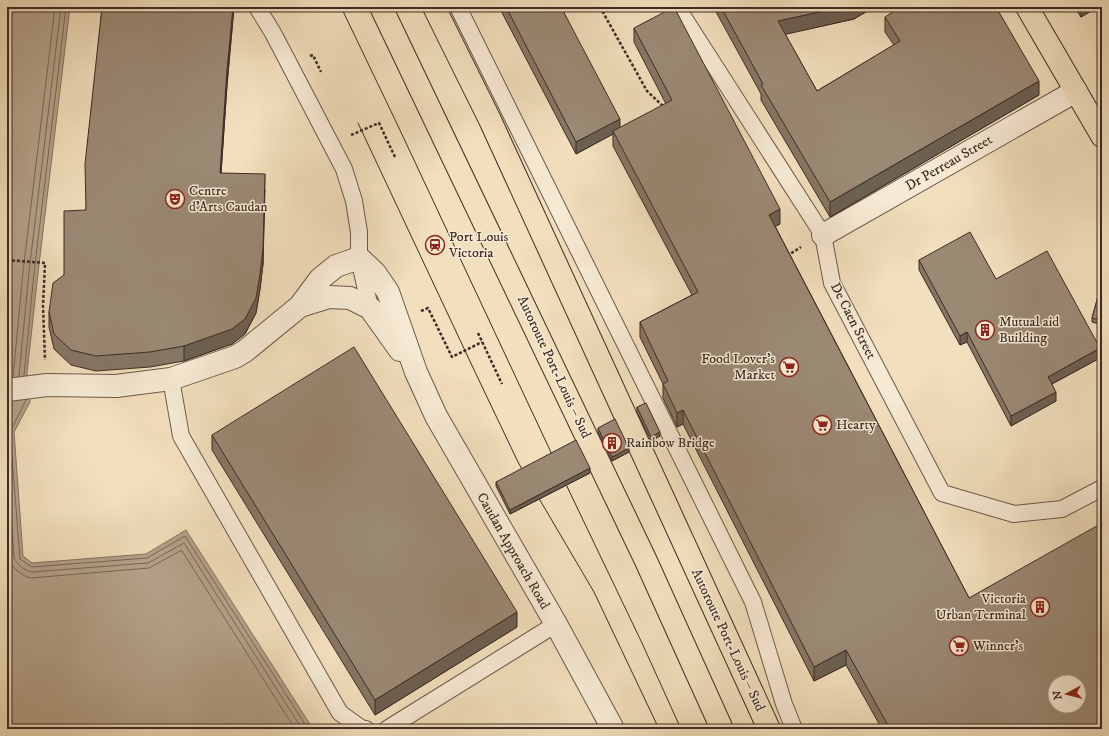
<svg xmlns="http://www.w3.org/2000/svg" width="1109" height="736" font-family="'IM FELL DW Pica',serif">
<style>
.water{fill:#b4a289;stroke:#847361}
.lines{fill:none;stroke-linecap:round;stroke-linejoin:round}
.shore{stroke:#786757;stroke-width:1}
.service-casing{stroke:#6a594b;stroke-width:18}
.minor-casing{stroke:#6a594b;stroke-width:24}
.tertiary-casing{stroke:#6a594b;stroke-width:24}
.primary-casing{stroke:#3c2c25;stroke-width:24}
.trunk-casing{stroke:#3c2c25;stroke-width:24}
.path{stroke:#3c2c25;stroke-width:2.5;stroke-dasharray:3 2;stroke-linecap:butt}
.service{stroke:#f7ead4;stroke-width:16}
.minor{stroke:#f7ead4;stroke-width:22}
.tertiary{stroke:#f7ead4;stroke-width:22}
.primary{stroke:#f2dfbd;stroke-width:22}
.trunk{stroke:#f2dfbd;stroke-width:22}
.tram{stroke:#3c2c25;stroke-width:1}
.wall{fill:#857664;stroke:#3c2c25}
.shaded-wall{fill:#6c6051;stroke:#3c2c25}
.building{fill:#9b8974;stroke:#3c2c25;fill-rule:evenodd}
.labels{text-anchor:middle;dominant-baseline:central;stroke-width:3;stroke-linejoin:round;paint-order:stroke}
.street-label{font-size:14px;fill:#3c2c25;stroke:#f7ead4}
.poi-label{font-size:14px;fill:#3c2c25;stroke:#f7ead4;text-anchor:start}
</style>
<rect width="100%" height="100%" fill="#f2dfbd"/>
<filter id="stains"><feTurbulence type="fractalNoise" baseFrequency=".005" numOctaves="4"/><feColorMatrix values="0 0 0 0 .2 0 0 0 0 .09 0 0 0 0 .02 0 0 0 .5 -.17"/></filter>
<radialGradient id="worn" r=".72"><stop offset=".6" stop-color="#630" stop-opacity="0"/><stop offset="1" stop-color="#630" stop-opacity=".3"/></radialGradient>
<path class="water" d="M 7,7 L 70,7 L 38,273 L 27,373 L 30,402 L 14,432 L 23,556 L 32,563 L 146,554 L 186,530 L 313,729 L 7,729 Z"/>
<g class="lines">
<path class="shore" d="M 19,376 L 29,272 L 61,7
M 24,376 L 34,273 L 66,7
M 13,377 L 23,272 L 55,7
M 26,400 L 10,432 L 20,559 L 32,567 L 147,558 L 185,536 L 308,729
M 7,459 L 14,557 C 16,564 25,571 32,572 L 148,563 L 184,543 L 302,729
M 7,544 C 8,558 7,563 19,572 C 23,575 26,577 31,578 L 149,568 L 180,551 L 182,551 L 295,729"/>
<g class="service-casing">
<path id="service" d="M 257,7 L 273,33 L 344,169 L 354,201 L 359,232 L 359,258 L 370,308
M 458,7 L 753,602 L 784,704 L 794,729
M 677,7 L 823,235 L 832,283 L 942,493 L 1014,514 L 1062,509 L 1102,488
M 171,379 L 181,436 L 340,713 L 361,728 L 366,729
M 387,729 L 556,624"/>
</g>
<g class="minor-casing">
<path id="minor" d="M 823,235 L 1076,91"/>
</g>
<g class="tertiary-casing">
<path id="tertiary" d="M 300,306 L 329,297 L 350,298 L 370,308 L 400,350
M 7,390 L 47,385 L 116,386 L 171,379 L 235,357 L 245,351 L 300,306 L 320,279 L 336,266 L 359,258 L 375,273 L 388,292 L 416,372 L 436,416 L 556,624 L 613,729"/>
</g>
<g class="primary-casing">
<path id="primary" d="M 1027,7 L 1102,136"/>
</g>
<g class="trunk-casing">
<path id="trunk" d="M 381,7 L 646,561 L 722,729
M 434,7 L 490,120 L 769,729"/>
</g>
<path class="path" d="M 600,7 L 647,91 L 664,107
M 310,56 L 313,55 L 321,72
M 351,135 L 379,123 L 395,157
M 787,256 L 801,247
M 7,260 L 45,263 L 43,306 L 45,360
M 421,311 L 428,308 L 452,357 L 482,342
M 478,333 L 502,384"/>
<use href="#service" class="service"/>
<use href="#minor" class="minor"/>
<use href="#tertiary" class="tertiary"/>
<use href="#primary" class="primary"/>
<use href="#trunk" class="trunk"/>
<path class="tram" d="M 341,7 L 399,128 L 556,463
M 358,123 L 476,374 L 518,462 L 527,478
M 562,476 L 642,643 L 681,729
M 534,490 L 594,592 L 659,729"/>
</g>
<path class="wall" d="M 102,7 L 234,7 L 227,85 L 221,173 L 265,189 L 263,264 L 260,289 L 256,313 L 245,334 L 232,344 L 184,361 L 150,367 L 96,371 L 71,365 L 54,349 L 49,327 L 49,312 L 64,275 L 86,210 Z
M 499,7 L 561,7 L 620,128 L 666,104 L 634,42 L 634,28 L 780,224 L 775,226 L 969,598 L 1102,729 L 882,729 L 846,665 L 814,681 L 683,424 L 677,427 L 663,398 L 663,384 L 640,337 L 640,322 L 692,295 L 613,146 L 613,134 L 576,154 Z
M 715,7 L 874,7 L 854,19 L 785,34 L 817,91 L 894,45 L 885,32 L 885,17 L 1039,95 L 830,217 L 761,100 L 761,94 L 715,10 Z
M 1074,7 L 1098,7 L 1081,17 Z
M 919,260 L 996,279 L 1100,358 L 1052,384 L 1056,401 L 1011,426 L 967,342 L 960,345 L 919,270 Z
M 1102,282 L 1102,325 L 1092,322 L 1092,318 Z
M 637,407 L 660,436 L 651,441 L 637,412 Z
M 598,428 L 629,452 L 612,461 L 598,432 Z
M 212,435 L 517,627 L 375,715 L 212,450 Z
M 590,473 L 510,514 L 496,486 L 496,482 Z"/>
<path class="shaded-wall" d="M 233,7 L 234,7 L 227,85 L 220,188 L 220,173 L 227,70 Z
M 842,7 L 874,7 L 854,19 L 778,36 L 778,21 Z
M 1081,7 L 1098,7 L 1081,17 Z
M 1039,81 L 1039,95 L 830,217 L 830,202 Z
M 620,119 L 620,131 L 613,131 L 613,134 L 576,154 L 576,142 Z
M 265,174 L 263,264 L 260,289 L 256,313 L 245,334 L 232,344 L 184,361 L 184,346 Z
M 780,209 L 780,224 L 769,230 L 769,215 Z
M 967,332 L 967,342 L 960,345 L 960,336 Z
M 1100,348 L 1100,358 L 1048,386 L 1048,377 Z
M 1056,392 L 1056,401 L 1011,426 L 1011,416 Z
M 683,410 L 683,424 L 677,427 L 677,413 Z
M 660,432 L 660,436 L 651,441 L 651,437 Z
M 629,448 L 629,452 L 612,461 L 612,457 Z
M 590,468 L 590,473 L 510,514 L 510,510 Z
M 517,612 L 517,627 L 375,715 L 375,700 Z
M 846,650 L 846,665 L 814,681 L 814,667 Z"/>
<path class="building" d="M 102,7 L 233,7 L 227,70 L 220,173 L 265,174 L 263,249 L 260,274 L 256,298 L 245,319 L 232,329 L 184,346 L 150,352 L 96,356 L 71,350 L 54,334 L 49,312 L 53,283 L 64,275 L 64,211 L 86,210 L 85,164 Z
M 506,7 L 561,7 L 620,119 L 576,142 Z
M 674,7 L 780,209 L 769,215 L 969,598 L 1102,523 L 1102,729 L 890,729 L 846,650 L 814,667 L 683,410 L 677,413 L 663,384 L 668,381 L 640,322 L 698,292 L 613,131 L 672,100 L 634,28 ZM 1055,682 L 1079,682 L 1079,706 L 1055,706 Z
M 721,7 L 842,7 L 778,21 L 817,91 L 900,41 L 885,17 L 901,7 L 996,7 L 1039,81 L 830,202 L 761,85 L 763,84 Z
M 970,232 L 996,279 L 1047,251 L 1100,348 L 1048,377 L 1056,392 L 1011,416 L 967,332 L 960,336 L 919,260 Z
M 1102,282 L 1102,321 L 1092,318 Z
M 354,347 L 517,612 L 375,700 L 212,435 Z
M 646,403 L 660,432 L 651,437 L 637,407 Z
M 615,419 L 629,448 L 612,457 L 598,428 Z
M 576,440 L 590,468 L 510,510 L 496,482 Z"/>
<defs>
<g id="theatre-ring" transform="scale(1)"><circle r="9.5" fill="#f7ead4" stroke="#8f2418" stroke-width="1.5"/><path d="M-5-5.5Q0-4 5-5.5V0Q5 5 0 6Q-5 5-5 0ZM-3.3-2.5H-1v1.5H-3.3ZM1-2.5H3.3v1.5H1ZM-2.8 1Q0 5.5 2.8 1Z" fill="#8f2418"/></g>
<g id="station-ring" transform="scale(1)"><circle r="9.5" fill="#f7ead4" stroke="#8f2418" stroke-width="1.5"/><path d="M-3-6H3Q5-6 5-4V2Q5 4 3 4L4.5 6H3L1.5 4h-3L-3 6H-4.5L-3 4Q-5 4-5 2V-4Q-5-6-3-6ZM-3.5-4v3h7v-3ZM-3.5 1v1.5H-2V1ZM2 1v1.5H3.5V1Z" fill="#8f2418"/></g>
<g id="building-ring" transform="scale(1)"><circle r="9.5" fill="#f7ead4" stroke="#8f2418" stroke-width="1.5"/><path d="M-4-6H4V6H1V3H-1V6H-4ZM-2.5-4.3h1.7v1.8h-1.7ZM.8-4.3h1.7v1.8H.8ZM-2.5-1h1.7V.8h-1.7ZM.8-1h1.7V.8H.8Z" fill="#8f2418"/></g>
<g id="supermarket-ring" transform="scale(1)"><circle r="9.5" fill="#f7ead4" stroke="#8f2418" stroke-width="1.5"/><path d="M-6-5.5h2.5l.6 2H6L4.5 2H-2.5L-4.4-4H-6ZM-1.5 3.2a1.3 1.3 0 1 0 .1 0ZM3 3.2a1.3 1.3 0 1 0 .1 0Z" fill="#8f2418"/></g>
</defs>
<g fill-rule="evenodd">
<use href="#theatre-ring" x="175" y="199"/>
<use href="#station-ring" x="435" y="245"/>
<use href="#building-ring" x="985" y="330"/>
<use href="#supermarket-ring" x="789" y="367"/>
<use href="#supermarket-ring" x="822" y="425"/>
<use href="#building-ring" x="612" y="443"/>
<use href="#building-ring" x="1040" y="607"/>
<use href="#supermarket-ring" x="959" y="646"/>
</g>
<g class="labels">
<g class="street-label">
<text transform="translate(949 163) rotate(-30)">Dr Perreau Street</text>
<text transform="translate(853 321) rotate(63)">De Caen Street</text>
<text transform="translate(554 367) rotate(65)">Autoroute Port-Louis – Sud</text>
<text transform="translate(513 551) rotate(60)">Caudan Approach Road</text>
<text transform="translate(728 640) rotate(65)">Autoroute Port-Louis – Sud</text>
</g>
<g class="poi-label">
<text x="189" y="191">Centre<tspan x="189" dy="16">d'Arts Caudan</tspan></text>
<text x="449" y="237">Port Louis<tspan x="449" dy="16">Victoria</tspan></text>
<text x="999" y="322">Mutual aid<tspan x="999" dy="16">Building</tspan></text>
<text x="775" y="359" text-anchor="end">Food Lover's<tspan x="775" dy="16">Market</tspan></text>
<text x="836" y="425">Hearty</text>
<text x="626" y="443">Rainbow Bridge</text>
<text x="1026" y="599" text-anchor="end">Victoria<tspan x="1026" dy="16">Urban Terminal</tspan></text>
<text x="973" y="646">Winner's</text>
</g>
</g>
<rect width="1109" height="736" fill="none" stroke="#f2dfbd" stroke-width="24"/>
<rect x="8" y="8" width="1093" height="720" fill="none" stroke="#3c2c25" stroke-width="2"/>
<rect x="12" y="12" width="1085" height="712" fill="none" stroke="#3c2c25"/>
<g transform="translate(1067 694) rotate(263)"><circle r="19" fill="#f7ead4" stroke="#ac9e8e"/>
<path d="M0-3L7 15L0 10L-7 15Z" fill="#8f2418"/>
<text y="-6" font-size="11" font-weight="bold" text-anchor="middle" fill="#3c2c25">N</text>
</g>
<rect width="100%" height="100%" filter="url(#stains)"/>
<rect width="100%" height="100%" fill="url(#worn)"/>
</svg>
